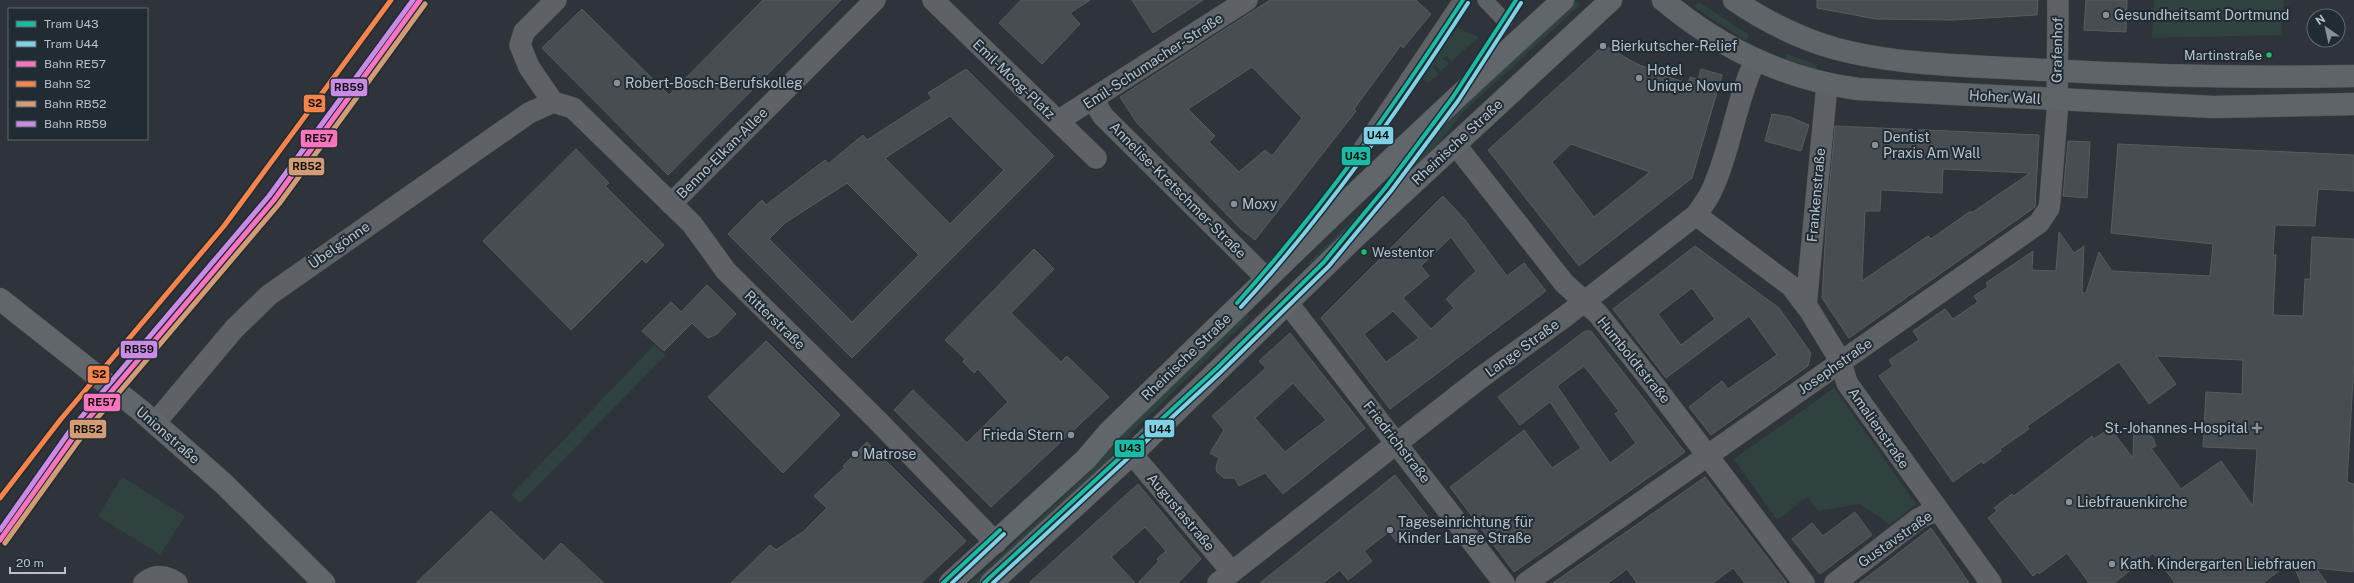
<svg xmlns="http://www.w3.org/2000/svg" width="2354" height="583" font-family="'Public Sans',sans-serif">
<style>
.green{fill:#2f4240}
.building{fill:#484d52;stroke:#565c60;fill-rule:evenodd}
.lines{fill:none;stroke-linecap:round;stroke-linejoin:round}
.pedestrian-casing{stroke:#4c5053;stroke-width:16}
.minor-casing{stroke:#4c5053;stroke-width:22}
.secondary-casing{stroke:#4c5053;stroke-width:23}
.primary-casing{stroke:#4b5155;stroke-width:23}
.pedestrian{stroke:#5e6266;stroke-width:15}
.minor{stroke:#5e6266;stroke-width:21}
.secondary{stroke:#61666b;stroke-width:22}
.primary{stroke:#5f6468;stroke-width:22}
.rail-1-casing{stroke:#212b33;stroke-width:8}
.rail-2-casing{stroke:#212b33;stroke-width:8}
.rail-3-casing{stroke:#212b33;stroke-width:8}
.rail-4-casing{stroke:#212b33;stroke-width:8}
.rail-1{stroke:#fc73be;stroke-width:5}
.rail-2{stroke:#f8844c;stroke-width:5}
.rail-3{stroke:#d39c74;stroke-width:5}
.rail-4{stroke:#ca8be6;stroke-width:5}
.tram-1-casing{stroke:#212b33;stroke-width:7}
.tram-2-casing{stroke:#212b33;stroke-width:7}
.tram-1{stroke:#1abaa3;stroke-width:4}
.tram-2{stroke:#7fd2e6;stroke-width:4}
.poi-dot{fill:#889096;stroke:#212b33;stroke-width:1.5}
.bus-dot{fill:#20bc6c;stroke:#212b33;stroke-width:1.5}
.labels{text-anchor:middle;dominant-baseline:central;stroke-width:4;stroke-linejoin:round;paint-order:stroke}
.bus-label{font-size:13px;fill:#b9c1c8;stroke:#212b33;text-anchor:end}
.poi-label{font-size:14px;fill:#b9c1c8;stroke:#212b33;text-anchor:start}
.street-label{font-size:14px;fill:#b9c1c8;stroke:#212b33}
.line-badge{stroke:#212b33;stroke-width:1.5}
.pale-badge-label{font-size:11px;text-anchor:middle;font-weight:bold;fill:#111}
</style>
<rect width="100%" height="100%" fill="#2e3439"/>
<path class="green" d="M 1576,0 L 1580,5 L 1462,113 L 1433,151 L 1313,266 L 1309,262 L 1429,146 L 1452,114 Z
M 2154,0 L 2284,0 L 2281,35 L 2152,38 Z
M 1699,2 L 1749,35 L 1746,41 L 1694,7 Z
M 1457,28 L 1479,37 L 1451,62 L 1447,56 L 1443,58 L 1449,64 L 1441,71 L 1435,65 L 1433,67 L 1439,74 L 1428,83 L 1419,77 Z
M 1787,54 L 1817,65 L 1816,69 L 1785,59 Z
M 1245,312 L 1250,317 L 1120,444 L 1098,474 L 980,583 L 971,583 L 1089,473 L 1111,444 Z
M 654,345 L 666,355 L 520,503 L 511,495 Z
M 1834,388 L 1916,504 L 1890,525 L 1860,504 L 1818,511 L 1807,497 L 1777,520 L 1734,459 Z
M 122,477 L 185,516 L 160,555 L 98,516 Z"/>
<path class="building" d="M 763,0 L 841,0 L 668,175 L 542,48 L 582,9 L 669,95 Z
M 1021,0 L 1090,0 L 1070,13 L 1080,24 L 1042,64 L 999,23 Z
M 1132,0 L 1203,0 L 1153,33 Z
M 1270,0 L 1416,0 L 1431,14 L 1403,48 L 1401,45 L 1354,109 L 1356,111 L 1255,240 L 1241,229 L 1137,123 L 1120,97 ZM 1252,67 L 1302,118 L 1272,156 L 1265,150 L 1239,172 L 1209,142 L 1215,136 L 1188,109 Z
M 1817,0 L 2038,0 L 2037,15 L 1952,20 L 1876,19 L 1817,8 Z
M 2086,0 L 2127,0 L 2126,32 L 2084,30 Z
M 1604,45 L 1635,63 L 1661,74 L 1661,75 L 1688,83 L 1690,77 L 1698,79 L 1701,69 L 1722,75 L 1692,178 L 1579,266 L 1488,150 ZM 1571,144 L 1650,172 L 1594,217 L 1552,162 Z
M 966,69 L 1054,156 L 852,358 L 728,234 L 762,200 L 766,205 L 825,160 L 828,164 L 863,135 L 867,140 L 932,98 L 928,93 ZM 950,116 L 1004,170 L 950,224 L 885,158 ZM 847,183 L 919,255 L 852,322 L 769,239 L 785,223 Z
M 1772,114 L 1790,117 L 1809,125 L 1801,151 L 1765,141 Z
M 1835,126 L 2039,135 L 2035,207 L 1849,338 L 1822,298 L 1826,226 ZM 1943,169 L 2030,173 L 1973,212 L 1969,212 L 1931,239 L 1928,236 L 1862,281 L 1865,211 L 1880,211 L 1881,190 L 1942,193 Z
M 2068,141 L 2090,142 L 2087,198 L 2063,196 Z
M 2118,144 L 2354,155 L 2354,191 L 2318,189 L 2315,226 L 2275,225 L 2273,255 L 2276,255 L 2273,315 L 2303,316 L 2305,279 L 2310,279 L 2312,237 L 2354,239 L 2354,363 L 2347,482 L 2354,484 L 2353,572 L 2316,568 L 2327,583 L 2301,583 L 2292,561 L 2263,583 L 2175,583 L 2153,553 L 2114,583 L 2089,583 L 2067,553 L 2039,574 L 2038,572 L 2033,576 L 1988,518 L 1997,511 L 1994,508 L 2012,494 L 2014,496 L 2092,436 L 2094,439 L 2110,428 L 2133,458 L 2134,424 L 2153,438 L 2156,446 L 2151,448 L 2181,489 L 2221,461 L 2253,506 L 2257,449 L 2203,447 L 2206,392 L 2242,394 L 2243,360 L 2156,356 L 2176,384 L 2149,404 L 2119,362 L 2027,426 L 2029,429 L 2000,449 L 2001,451 L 1983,464 L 1982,461 L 1953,482 L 1879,376 L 1893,366 L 1889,360 L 1919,340 L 1913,331 L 1945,309 L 1953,319 L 1978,302 L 1974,296 L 1988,287 L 1986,283 L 2033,251 L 2032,270 L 2056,271 L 2059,232 L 2074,253 L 2084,246 L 2082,293 L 2086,293 L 2099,252 L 2112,271 L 2210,276 L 2213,244 L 2111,233 Z
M 576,149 L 609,183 L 605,186 L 664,245 L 646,263 L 642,259 L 571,330 L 483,241 Z
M 1443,196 L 1465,220 L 1507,276 L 1524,263 L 1546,291 L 1390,409 L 1321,318 ZM 1451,237 L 1476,271 L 1446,299 L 1454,308 L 1431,329 L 1403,298 L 1429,276 L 1421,266 ZM 1393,311 L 1419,338 L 1386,362 L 1364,334 Z
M 1695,246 L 1779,308 L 1811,353 L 1808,366 L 1711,435 L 1689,407 L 1722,381 L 1728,389 L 1777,355 L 1749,316 L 1666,378 L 1613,309 ZM 1692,288 L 1715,319 L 1681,345 L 1658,314 Z
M 1034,249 L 1054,269 L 1011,313 L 1061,362 L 1067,356 L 1109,397 L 991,507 L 894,410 L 913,390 L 967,443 L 1008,402 L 978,369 L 974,373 L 963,362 L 965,359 L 945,340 Z
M 707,285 L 736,314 L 717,334 L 708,338 L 692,323 L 664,351 L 642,331 L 671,302 L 681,312 Z
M 1585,331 L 1591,331 L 1685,452 L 1514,572 L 1450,487 L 1524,430 L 1552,468 L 1581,448 L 1550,402 L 1520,425 L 1498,397 ZM 1584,366 L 1619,411 L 1615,414 L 1636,443 L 1610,463 L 1557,386 Z
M 1290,333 L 1365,428 L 1283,494 L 1265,473 L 1239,486 L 1235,478 L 1224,478 L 1217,472 L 1216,467 L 1219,458 L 1210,453 L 1224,430 L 1212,416 L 1266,368 L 1259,361 ZM 1293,383 L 1326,420 L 1285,452 L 1255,418 Z
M 766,341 L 840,415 L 783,473 L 708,397 Z
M 867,442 L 966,541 L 921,583 L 731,583 L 770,545 L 776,550 L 804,531 L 827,508 L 814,496 L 845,467 L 843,466 Z
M 1395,475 L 1428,517 L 1397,542 L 1389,532 L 1364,551 L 1372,561 L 1348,580 L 1340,570 L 1323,583 L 1260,583 Z
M 1705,477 L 1787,583 L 1745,583 L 1733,568 L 1713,583 L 1637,583 L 1627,569 L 1608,583 L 1553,583 Z
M 1138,484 L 1201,559 L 1178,583 L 1138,583 L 1159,561 L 1157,559 L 1166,551 L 1145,527 L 1111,557 L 1135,583 L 1029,583 Z
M 491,511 L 544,561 L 561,543 L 604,583 L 416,583 Z
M 1855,512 L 1872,535 L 1820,574 L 1792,539 L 1812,523 L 1823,536 Z
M 1931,528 L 1969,583 L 1859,583 L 1883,565 Z"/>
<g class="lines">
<g class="pedestrian-casing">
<path id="pedestrian" d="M 1485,0 L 1505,21
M 1351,163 L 1461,0"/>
</g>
<g class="minor-casing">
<path id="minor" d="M 933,0 L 1096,158
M 1098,97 L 1097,106 L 1103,116 L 1267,279
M 553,102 L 573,108 L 692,224 L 726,271 L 877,420 L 996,543
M 553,102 L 529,67 L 520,45 L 524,32 L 556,0
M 1058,121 L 1247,0
M 1455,144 L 1564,283 L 1598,314 L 1651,381 L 1804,583
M 671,204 L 875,0
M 1696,215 L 1791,286 L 1810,311 L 1841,362 L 1847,383 L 1991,583
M 1287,302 L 1504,583
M 1806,306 L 1827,85
M 155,423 L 234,329 L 269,295 L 529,113 L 553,102
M 1132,454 L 1231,571
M 144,583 C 155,574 166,575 177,583
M 1218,583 L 1479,379 L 1567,315 L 1696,215 C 1701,208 1707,200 1711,192 C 1731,150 1735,103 1755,61
M 1526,583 L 2039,223 L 2049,208 L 2050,200 L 2057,114 L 2058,0
M 1835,583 L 1918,519 L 1936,510"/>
</g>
<g class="secondary-casing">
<path id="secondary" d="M 0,299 L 140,410 L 223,483 L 324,583
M 950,583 L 1086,459 L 1109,432 C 1259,286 1408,140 1563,0
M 991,583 L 1132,454 L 1353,239 L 1611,0"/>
</g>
<g class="primary-casing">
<path id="primary" d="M 1663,0 C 1720,48 1784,79 1858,89 L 2213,107 L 2354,104
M 1734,0 C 1765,21 1800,39 1837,49 C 1901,66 1979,66 2046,70 C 2149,76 2251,78 2354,76"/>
</g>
<use href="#pedestrian" class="pedestrian"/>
<use href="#minor" class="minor"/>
<use href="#secondary" class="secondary"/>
<use href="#primary" class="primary"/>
<g class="rail-1-casing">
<path id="rail-1" d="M 0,540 L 77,432 L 274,200 L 420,0"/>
</g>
<g class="rail-2-casing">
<path id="rail-2" d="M 0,498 L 61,419 L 224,226 L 391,0"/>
</g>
<g class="rail-3-casing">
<path id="rail-3" d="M 5,543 L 82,436 L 279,204 L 425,4"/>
</g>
<g class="rail-4-casing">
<path id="rail-4" d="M 0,530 L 72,428 L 269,196 L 413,0"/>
</g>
<use href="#rail-1" class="rail-1"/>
<use href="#rail-2" class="rail-2"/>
<use href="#rail-3" class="rail-3"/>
<use href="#rail-4" class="rail-4"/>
<g class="tram-1-casing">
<path id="tram-1" d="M 1237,303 C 1322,209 1394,106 1463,0
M 943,583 L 1000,530
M 984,583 L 1217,368 L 1324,262 L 1386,187 L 1453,97 L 1516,0"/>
</g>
<g class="tram-2-casing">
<path id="tram-2" d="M 1241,307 C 1327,213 1399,110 1468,3
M 952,583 L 1004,534
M 993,583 L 1221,372 L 1329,266 L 1391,191 L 1458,101 L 1521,3"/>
</g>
<use href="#tram-1" class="tram-1"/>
<use href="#tram-2" class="tram-2"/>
</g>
<g class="poi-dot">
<circle cx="2106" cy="15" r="4"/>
<circle cx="1603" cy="46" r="4"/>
<circle cx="1639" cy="78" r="4"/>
<circle cx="617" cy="83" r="4"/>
<circle cx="1875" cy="145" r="4"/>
<circle cx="1234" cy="204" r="4"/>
<path d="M2255 422h4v4h4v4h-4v4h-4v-4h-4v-4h4z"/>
<circle cx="1071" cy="435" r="4"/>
<circle cx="855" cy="454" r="4"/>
<circle cx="2069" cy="502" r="4"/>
<circle cx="1390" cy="530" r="4"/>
<circle cx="2112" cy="564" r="4"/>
</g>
<g class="bus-dot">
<circle cx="2269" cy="55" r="3.5"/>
<circle cx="1364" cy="252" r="3.5"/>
</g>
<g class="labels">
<g class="bus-label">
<text x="2262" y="55">Martinstraße</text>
<text x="1372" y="252" text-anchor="start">Westentor</text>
</g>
<g class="poi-label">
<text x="2114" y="15">Gesundheitsamt Dortmund</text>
<text x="1611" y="46">Bierkutscher-Relief</text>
<text x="1647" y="70">Hotel<tspan x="1647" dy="16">Unique Novum</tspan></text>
<text x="625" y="83">Robert-Bosch-Berufskolleg</text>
<text x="1883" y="137">Dentist<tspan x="1883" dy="16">Praxis Am Wall</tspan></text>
<text x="1242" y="204">Moxy</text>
<text x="2248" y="428" text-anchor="end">St.-Johannes-Hospital</text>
<text x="1063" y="435" text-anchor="end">Frieda Stern</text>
<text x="863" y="454">Matrose</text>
<text x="2077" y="502">Liebfrauenkirche</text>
<text x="1398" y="522">Tageseinrichtung für<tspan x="1398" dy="16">Kinder Lange Straße</tspan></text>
<text x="2120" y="564">Kath. Kindergarten Liebfrauen</text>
</g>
<g class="street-label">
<text transform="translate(2057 50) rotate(-89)">Grafenhof</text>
<text transform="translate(1153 61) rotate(-33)">Emil-Schumacher-Straße</text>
<text transform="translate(1014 79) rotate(44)">Emil-Moog-Platz</text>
<text transform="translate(2005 97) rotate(3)">Hoher Wall</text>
<text transform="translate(1457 142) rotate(-43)">Rheinische Straße</text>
<text transform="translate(722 153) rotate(-45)">Benno-Elkan-Allee</text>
<text transform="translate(1178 190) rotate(45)">Annelise-Kretschmer-Straße</text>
<text transform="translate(1816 195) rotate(-85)">Frankenstraße</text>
<text transform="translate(339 245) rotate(-35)">Übelgönne</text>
<text transform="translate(775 320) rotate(44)">Ritterstraße</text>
<text transform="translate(1522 348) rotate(-36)">Lange Straße</text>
<text transform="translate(1186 357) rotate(-44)">Rheinische Straße</text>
<text transform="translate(1634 360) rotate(51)">Humboldtstraße</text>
<text transform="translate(1835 366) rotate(-35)">Josephstraße</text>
<text transform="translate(1879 428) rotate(55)">Amalienstraße</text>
<text transform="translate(168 435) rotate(41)">Unionstraße</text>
<text transform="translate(1397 442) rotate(52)">Friedrichstraße</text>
<text transform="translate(1181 512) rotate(50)">Augustastraße</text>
<text transform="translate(1895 539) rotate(-35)">Gustavstraße</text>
</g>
</g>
<g class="line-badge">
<rect x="330" y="78" width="38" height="19" rx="4" fill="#ca8be6"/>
<rect x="303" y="94" width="23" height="19" rx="4" fill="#f8844c"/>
<rect x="1363" y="126" width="31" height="19" rx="4" fill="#7fd2e6"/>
<rect x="300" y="129" width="38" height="19" rx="4" fill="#fc73be"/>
<rect x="1341" y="146" width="30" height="20" rx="4" fill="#1abaa3"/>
<rect x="288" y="157" width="37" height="19" rx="4" fill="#d39c74"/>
<rect x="120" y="340" width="38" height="19" rx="4" fill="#ca8be6"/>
<rect x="87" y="365" width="23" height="19" rx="4" fill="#f8844c"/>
<rect x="83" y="393" width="38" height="19" rx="4" fill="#fc73be"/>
<rect x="1144" y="419" width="31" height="19" rx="4" fill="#7fd2e6"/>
<rect x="69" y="419" width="38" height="20" rx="4" fill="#d39c74"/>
<rect x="1114" y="439" width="31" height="19" rx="4" fill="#1abaa3"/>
</g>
<g class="pale-badge-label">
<text x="349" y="91">RB59</text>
<text x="315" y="107">S2</text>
<text x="1378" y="139">U44</text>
<text x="319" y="142">RE57</text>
<text x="1356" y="160">U43</text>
<text x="307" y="170">RB52</text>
<text x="139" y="353">RB59</text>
<text x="99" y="378">S2</text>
<text x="102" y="406">RE57</text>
<text x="1160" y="433">U44</text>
<text x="88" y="433">RB52</text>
<text x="1130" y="452">U43</text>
</g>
<rect x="8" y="8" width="140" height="132" fill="#212b33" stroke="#5e676f"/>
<rect x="16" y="21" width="20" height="6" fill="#1abaa3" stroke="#5e676f"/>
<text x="44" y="28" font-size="12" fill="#b9c1c8">Tram U43</text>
<rect x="16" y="41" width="20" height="6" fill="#7fd2e6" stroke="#5e676f"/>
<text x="44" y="48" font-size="12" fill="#b9c1c8">Tram U44</text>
<rect x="16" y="61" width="20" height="6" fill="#fc73be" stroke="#5e676f"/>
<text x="44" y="68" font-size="12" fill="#b9c1c8">Bahn RE57</text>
<rect x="16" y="81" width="20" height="6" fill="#f8844c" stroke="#5e676f"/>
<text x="44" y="88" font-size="12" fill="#b9c1c8">Bahn S2</text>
<rect x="16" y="101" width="20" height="6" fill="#d39c74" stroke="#5e676f"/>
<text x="44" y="108" font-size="12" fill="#b9c1c8">Bahn RB52</text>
<rect x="16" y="121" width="20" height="6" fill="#ca8be6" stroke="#5e676f"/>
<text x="44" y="128" font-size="12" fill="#b9c1c8">Bahn RB59</text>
<g transform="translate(2326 28) rotate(326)"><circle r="19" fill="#212b33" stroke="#5e676f"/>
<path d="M0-3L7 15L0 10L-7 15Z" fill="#889096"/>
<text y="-6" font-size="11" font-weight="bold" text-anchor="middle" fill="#b9c1c8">N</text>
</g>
<path d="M10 567v6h55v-6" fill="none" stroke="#b9c1c8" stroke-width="2"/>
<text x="16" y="567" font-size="12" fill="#b9c1c8" stroke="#212b33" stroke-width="3" paint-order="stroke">20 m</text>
</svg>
